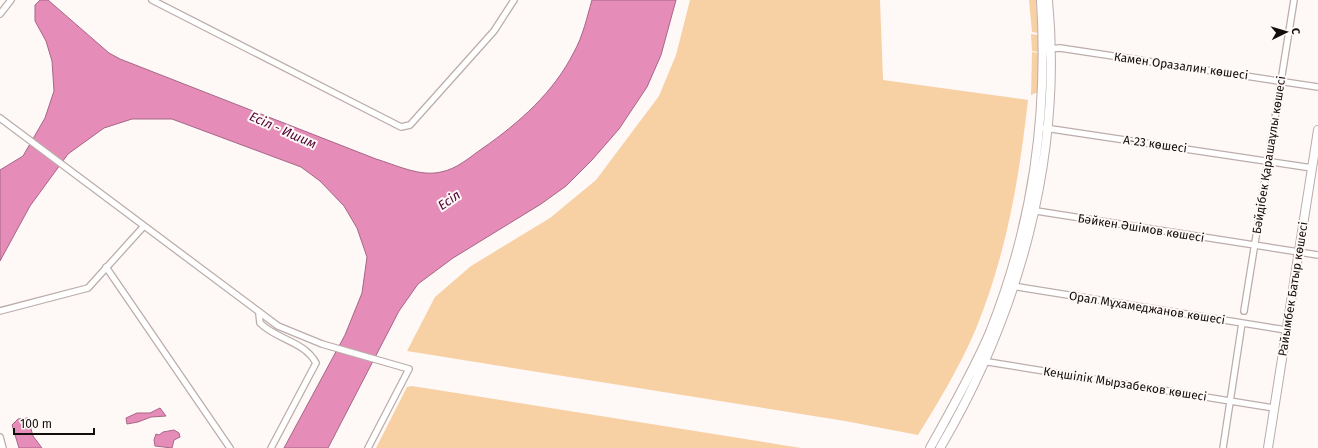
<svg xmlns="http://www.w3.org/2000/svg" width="1318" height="448" font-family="'Fira Sans',sans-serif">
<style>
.green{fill:#f7d0a4}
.water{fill:#e68cb8;stroke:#a66685}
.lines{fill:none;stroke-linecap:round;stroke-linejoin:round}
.street-casing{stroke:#bbadaa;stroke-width:8}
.secondary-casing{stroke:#bbadaa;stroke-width:10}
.street{stroke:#fff;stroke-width:5.5}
.secondary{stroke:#fff;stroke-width:8}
.labels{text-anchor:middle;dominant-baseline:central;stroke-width:4;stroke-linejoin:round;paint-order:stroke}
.street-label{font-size:12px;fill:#120e0d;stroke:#fef8f7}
.water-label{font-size:13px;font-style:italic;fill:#4f0032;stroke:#fef8f7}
</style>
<rect width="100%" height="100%" fill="#fef8f7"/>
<path class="green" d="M 690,0 L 880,0 L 883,80 L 1028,100 C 1019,180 1006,256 975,331 C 960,366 938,403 918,435 L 845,421 L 407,351 L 435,297 L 471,266 L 550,218 L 596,180 L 659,96 L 676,55 Z
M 1029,0 L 1036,0 L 1038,33 L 1032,32 Z
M 1031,34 L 1038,35 L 1039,52 L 1032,51 Z
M 1032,52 L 1039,53 L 1038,92 L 1031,95 Z
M 412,386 L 801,448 L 376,448 L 407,387 Z"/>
<path class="water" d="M 40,0 L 48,0 L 109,53 L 120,59 L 376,159 C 396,165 420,177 441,172 C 457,169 470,157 483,148 C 519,123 554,92 574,52 C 583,36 587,17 592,0 L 676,0 L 661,55 L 647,87 L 619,129 L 592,160 L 566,186 L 541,204 L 453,258 L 418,284 L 399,311 L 328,448 L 284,448 L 345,335 L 362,293 L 367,257 L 357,228 L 344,206 L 320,181 L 301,167 L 172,119 L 132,119 L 104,128 L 68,154 L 30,206 L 0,261 L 0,170 L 23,156 L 45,118 L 54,91 L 52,61 L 46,41 L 35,21 L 35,5 Z
M 160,408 L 166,416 L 151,417 L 138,422 L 127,424 L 126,418 L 137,413 L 150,413 Z
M 28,418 L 33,436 L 42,448 L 19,448 L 12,425 L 18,419 Z
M 174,430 L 179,433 L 180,437 L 174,440 L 172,448 L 155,446 L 154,440 L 156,434 L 159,435 L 163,432 Z"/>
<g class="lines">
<g class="street-casing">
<path id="street" d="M 152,0 L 401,127 L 410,125 L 494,31 L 514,0
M 0,14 L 11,0
M 1047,49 L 1060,48 L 1318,87
M 0,118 L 278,326 L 322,344 L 409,369 L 368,448
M 1045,128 L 1312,168
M 1030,210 L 1318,255
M 106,267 L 230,448
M 1012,286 L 1286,330
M 0,311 L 88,288 L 144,226
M 1244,311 L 1294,0
M 259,314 L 260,323 C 277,340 304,341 316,363 L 271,448
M 982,361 L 1274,408
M 0,437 L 3,448
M 1223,448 L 1242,323"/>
</g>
<g class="secondary-casing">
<path id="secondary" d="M 930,448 C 951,410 973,372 990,332 C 1033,224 1048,116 1041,0
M 940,448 C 1019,314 1063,156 1048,0
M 1268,448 L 1318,130"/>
</g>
<use href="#street" class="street"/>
<use href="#secondary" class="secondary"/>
</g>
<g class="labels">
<g class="street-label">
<text transform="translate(1181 66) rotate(8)">Камен Оразалин көшесі</text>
<text transform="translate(1155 144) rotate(8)">А-23 көшесі</text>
<text transform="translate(1269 155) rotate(-81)">Бәйдібек Қарашаұлы көшесі</text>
<text transform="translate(1141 228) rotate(9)">Бәйкен Әшімов көшесі</text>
<text transform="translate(1293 289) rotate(-81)">Райымбек Батыр көшесі</text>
<text transform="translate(1147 308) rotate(9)">Орал Мұхамеджанов көшесі</text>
<text transform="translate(1125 384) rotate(9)">Кеңшілік Мырзабеков көшесі</text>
</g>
<g class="water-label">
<text transform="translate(283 130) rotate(24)">Есіл - Ишим</text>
<text transform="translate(449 200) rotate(-34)">Есіл</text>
</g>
</g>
<g transform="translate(1286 32) rotate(85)" stroke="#fef8f7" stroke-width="3" paint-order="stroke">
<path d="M0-3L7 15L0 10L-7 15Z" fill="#120e0d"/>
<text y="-6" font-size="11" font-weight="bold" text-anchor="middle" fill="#120e0d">С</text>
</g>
<path d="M14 428v6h80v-6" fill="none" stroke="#120e0d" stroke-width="2"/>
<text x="20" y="428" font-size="12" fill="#120e0d" stroke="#fef8f7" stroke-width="3" paint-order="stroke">100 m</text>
</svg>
